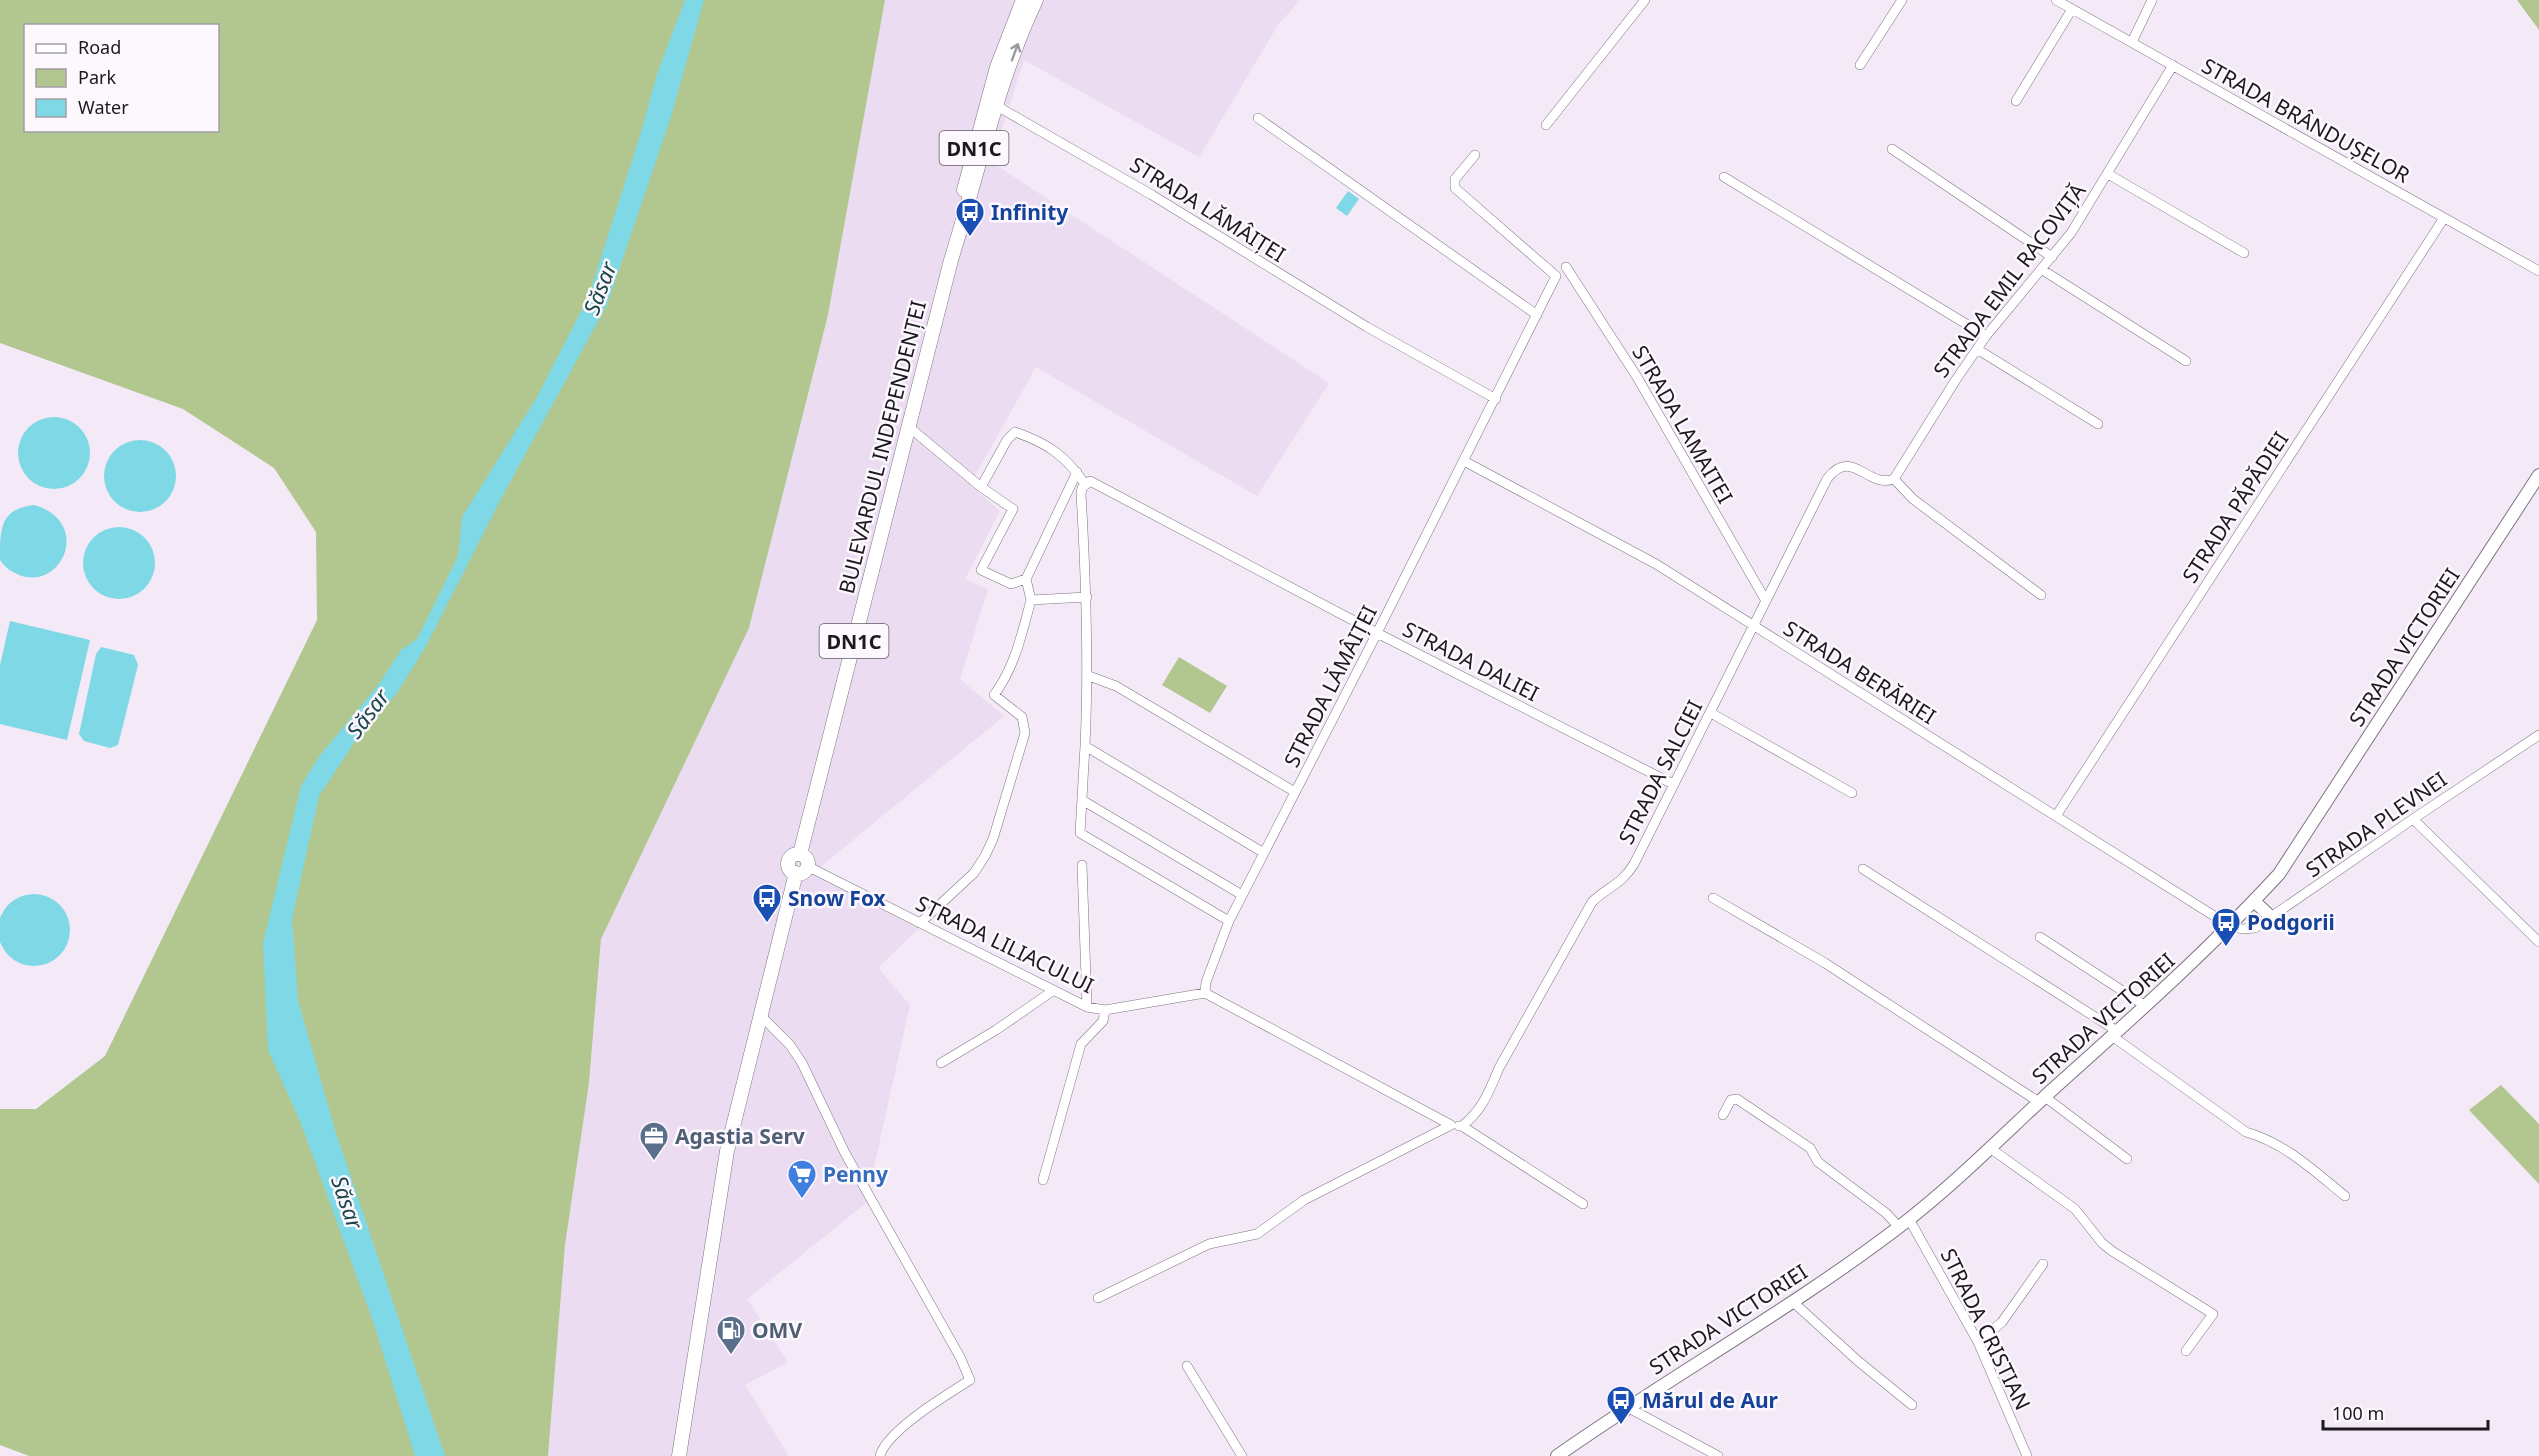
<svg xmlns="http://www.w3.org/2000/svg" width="2539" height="1456" font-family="'Noto Sans',sans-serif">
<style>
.built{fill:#ebdcf1}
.green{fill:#b2c790;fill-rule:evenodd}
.water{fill:#7ed8e6}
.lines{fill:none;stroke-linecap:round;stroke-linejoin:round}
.street-casing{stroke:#7e7581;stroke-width:10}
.secondary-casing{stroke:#7e7581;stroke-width:14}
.primary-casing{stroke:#7e7581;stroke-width:15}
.street{stroke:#fff;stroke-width:9}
.secondary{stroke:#fff;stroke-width:12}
.primary{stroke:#fff;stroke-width:14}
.oneway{stroke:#99989a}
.labels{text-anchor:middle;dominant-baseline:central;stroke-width:5;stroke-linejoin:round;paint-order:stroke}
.shield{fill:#fcf8fe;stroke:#5f5c61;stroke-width:1.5}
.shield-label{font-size:20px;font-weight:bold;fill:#1c191e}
.street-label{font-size:21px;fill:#1c191e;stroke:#fcf8fe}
.transit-label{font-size:21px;font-weight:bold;fill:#164399;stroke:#fcf8fe;text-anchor:start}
.service-label{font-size:21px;font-weight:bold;fill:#4e5e75;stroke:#fcf8fe;text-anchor:start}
.shop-label{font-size:21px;font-weight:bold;fill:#366cbe;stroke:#fcf8fe;text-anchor:start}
.water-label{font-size:22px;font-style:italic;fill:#1c464c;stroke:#fcf8fe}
</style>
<rect width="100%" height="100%" fill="#f3e9f7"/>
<path class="built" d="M 885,0 L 1300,0 L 1278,25 L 1199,157 L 1024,60 L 991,162 L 1329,383 L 1257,496 L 1036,367 L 970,485 L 1000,511 L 965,579 L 988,589 L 960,679 L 1004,716 L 813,873 L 920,927 L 878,968 L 910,1005 L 866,1203 L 747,1299 L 788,1362 L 745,1385 L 789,1456 L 548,1456 L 565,1245 L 589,1083 L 601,939 L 749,628 L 828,315 Z"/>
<path class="green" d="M 0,0 L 885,0 L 828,315 L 749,628 L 601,939 L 589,1083 L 565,1245 L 548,1456 L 29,1456 L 0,1445 L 0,1109 L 36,1109 L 105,1056 L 317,620 L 316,532 L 274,468 L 183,409 L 0,343 ZM 26,26 L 218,26 L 218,130 L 26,130 Z
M 2517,0 L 2539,0 L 2539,30 Z
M 1179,657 L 1227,686 L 1210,713 L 1162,685 Z
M 2501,1085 L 2539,1124 L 2539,1184 L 2469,1110 Z"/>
<path class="water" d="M 685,0 L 704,0 L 670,120 L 607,305 L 504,493 L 426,646 L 397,693 L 356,740 L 319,796 L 292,919 L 298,1000 L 335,1130 L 445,1456 L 415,1456 L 374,1324 L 300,1121 L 268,1050 L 263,943 L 301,786 L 318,758 L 379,684 L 401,650 L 417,639 L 458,556 L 462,517 L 537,397 L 588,298 L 639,139 L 658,71 Z
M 1348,191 L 1359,199 L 1347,216 L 1336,208 Z
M18 453a36 36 0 1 1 72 0a36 36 0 1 1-72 0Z
M104 476a36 36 0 1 1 72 0a36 36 0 1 1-72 0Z
M 34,505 C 91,521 64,588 22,576 C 13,573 5,568 0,560 C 0,528 0,509 34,505 Z
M83 563a36 36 0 1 1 72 0a36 36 0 1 1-72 0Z
M 10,621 L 90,640 L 67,740 L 0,724 L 0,665 Z
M 101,647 L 134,655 L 138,665 L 118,745 L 110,748 L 84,741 L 79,734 L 96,654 Z
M-2 930a36 36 0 1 1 72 0a36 36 0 1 1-72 0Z"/>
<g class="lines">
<g class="street-casing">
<path id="street" d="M 2056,0 L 2539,271
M 2132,42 L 2152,0
M 1860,65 L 1902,0
M 2016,101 L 2072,9
M 995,105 L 1152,195 L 1367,327 L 1496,399
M 1258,118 L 1537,315
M 1546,125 L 1645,0
M 1892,149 L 2052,257
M 2108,174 L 2244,253
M 1724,177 L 1986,336
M 1566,267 L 1637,377 L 1766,601
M 2041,269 L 2186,361
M 1977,349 L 2098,424
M 909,427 L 981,487 L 1013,509 L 981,570 L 1011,584 L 1026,579 L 1031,600
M 1464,461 L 1656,564 L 2230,926 L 2242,929 L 2255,928 L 2413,819 L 2539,735
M 981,487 L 1007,440 L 1015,432 C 1047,443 1065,455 1085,484
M 1026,579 L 1077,472
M 2041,595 L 1913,499 L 1894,479 L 1955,381 L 1986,336 L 2071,233 L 2173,65
M 1089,676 L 1116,686 L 1295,792
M 1711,713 L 1852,793
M 1085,746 L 1080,833 L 1229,921
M 1082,800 L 1242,895
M 2056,816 L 2444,218
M 2413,819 L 2539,942
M 1264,853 L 1085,746 C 1089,662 1086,578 1081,494 L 1082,488 L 1090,481 L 1377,633 L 1673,784
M 1082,865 L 1087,1007
M 807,866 L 1087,1007 L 1105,1010 L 1205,993 L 1451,1125 L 1304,1200 L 1257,1234 L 1209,1244 L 1098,1298
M 1863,869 L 2117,1031
M 1713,898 L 1825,963 L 2039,1102
M 920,923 L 974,873 L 985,856 L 993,839 L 1025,733 L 1022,717 L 994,695 C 1015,667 1022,633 1031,600 L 1087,597
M 2040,937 L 2144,1005
M 1205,993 L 1206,982 L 1229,921 L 1377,633 L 1556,276 L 1455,188 L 1455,179 L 1475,155
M 761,1016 L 790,1045 L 802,1063 L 845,1153 L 960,1357 L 970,1380 C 948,1394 886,1431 880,1456
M 2112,1036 L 2246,1132 C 2285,1143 2314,1171 2345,1196
M 941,1063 L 996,1030 L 1054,990
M 2045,1097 L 2127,1159
M 1723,1115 L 1731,1100 L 1737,1099 L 1810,1148 L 1818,1162 L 1886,1213 L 1899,1227
M 1459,1126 L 1462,1126 L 1583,1204
M 1462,1126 C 1483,1110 1489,1091 1499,1068 L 1592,902 C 1609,886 1621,885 1634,864 L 1827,479 C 1852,446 1867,489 1894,479
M 1990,1148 L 2075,1209 L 2102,1243 L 2112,1251 L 2213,1314 L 2186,1351
M 1043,1180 L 1081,1044 L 1103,1021 L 1105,1010
M 1909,1219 L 1978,1342 L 2027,1456
M 1792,1301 L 1858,1361 L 1912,1405
M 1978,1342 L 2002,1322 L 2043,1264
M 1187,1366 L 1242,1456
M 1627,1407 L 1718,1456"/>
</g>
<g class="secondary-casing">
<path id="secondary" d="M 2254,901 L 2271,917
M 1557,1456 C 1669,1377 1790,1310 1899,1227 C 1953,1186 2002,1136 2052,1090 C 2130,1020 2208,951 2279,874 L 2539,475"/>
</g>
<g class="primary-casing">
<path id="primary" d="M 964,190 L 997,67 L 1023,0
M 800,854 L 951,260 C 978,174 997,82 1036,0
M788 864a10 10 0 1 1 20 0a10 10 0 1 1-20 0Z
M 679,1456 L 727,1151 L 796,873"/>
</g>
<use href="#street" class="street"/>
<use href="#secondary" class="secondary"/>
<use href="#primary" class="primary"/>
</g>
<defs><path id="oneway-shaft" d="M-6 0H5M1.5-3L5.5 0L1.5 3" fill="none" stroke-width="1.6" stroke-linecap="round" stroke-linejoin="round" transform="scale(1.5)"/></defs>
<use class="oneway" href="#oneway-shaft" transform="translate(1015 52) rotate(-70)"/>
<defs>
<g id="bus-pin" transform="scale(1.5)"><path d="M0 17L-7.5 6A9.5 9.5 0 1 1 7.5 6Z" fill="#1a4fb4" stroke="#fcf8fe"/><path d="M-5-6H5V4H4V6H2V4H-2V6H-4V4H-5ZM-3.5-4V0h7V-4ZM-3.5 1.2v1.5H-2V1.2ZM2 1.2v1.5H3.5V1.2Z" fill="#fff"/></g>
<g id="office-pin" transform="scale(1.5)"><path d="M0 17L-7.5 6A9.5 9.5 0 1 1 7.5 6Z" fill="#5c6f8a" stroke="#fcf8fe"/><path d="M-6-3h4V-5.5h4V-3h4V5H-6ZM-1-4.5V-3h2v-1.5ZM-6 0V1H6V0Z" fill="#fff"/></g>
<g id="supermarket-pin" transform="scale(1.5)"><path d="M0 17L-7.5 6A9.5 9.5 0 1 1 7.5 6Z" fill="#3f7fe0" stroke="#fcf8fe"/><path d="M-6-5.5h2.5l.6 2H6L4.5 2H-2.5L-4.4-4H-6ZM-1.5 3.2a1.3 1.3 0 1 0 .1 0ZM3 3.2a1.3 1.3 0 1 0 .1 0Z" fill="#fff"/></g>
<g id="fuel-pin" transform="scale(1.5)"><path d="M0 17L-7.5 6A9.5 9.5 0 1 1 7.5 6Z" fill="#5c6f8a" stroke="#fcf8fe"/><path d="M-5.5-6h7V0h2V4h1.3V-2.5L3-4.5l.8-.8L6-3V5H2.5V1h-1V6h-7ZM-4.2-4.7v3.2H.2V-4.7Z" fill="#fff"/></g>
</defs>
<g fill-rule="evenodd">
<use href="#bus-pin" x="970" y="212"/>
<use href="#bus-pin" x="767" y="898"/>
<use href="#bus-pin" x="2226" y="922"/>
<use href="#office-pin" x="654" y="1136"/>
<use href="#supermarket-pin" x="802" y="1174"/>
<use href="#fuel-pin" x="731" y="1330"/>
<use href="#bus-pin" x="1621" y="1400"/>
</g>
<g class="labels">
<g class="shield">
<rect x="939.5" y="131" width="69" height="34" rx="4.5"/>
<rect x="819.5" y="624" width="69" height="34" rx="4.5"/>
</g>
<g class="shield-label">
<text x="974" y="148">DN1C</text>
<text x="854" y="641">DN1C</text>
</g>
<g class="street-label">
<text transform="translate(2306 120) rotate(29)">STRADA BRÂNDUȘELOR</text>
<text transform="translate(1208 209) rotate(32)">STRADA LĂMÂIȚEI</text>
<text transform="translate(2009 280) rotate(-53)">STRADA EMIL RACOVIȚĂ</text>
<text transform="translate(1683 424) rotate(60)">STRADA LAMAITEI</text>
<text transform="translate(882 447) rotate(-76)">BULEVARDUL INDEPENDENȚEI</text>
<text transform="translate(2235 507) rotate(-57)">STRADA PĂPĂDIEI</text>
<text transform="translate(2404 647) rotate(-57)">STRADA VICTORIEI</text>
<text transform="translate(1471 661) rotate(27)">STRADA DALIEI</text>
<text transform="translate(1860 672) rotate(32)">STRADA BERĂRIEI</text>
<text transform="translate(1330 686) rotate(-63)">STRADA LĂMÂIȚEI</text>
<text transform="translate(1660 772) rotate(-63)">STRADA SALCIEI</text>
<text transform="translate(2376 824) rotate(-35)">STRADA PLEVNEI</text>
<text transform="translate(1005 944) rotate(26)">STRADA LILIACULUI</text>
<text transform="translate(2103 1018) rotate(-42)">STRADA VICTORIEI</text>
<text transform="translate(1728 1319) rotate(-33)">STRADA VICTORIEI</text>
<text transform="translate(1986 1329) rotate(64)">STRADA CRISTIAN</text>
</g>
<g class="transit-label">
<text x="991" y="212">Infinity</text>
<text x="788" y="898">Snow Fox</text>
<text x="2247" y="922">Podgorii</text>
<text x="1642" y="1400">Mărul de Aur</text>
</g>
<g class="service-label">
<text x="675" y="1136">Agastia Serv</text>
<text x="752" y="1330">OMV</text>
</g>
<g class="shop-label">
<text x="823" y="1174">Penny</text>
</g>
<g class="water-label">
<text transform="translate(599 288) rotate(-69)">Săsar</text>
<text transform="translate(367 713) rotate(-53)">Săsar</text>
<text transform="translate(348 1202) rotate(71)">Săsar</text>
</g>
</g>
<rect x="24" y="24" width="195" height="108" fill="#fcf8fe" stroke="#a29fa4" stroke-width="1.5"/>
<rect x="36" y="44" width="30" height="9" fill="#ffffff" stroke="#a29fa4" stroke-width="1.5"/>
<text x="78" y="54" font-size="18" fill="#1c191e">Road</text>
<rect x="36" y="69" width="30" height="18" fill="#b2c790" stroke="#a29fa4" stroke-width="1.5"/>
<text x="78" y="84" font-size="18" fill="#1c191e">Park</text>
<rect x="36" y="99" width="30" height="18" fill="#7ed8e6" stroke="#a29fa4" stroke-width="1.5"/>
<text x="78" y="114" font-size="18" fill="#1c191e">Water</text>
<path d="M2323 1420v9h165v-9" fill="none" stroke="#1c191e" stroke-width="3"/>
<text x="2332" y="1420" font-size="18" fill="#1c191e" stroke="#fcf8fe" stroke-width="4.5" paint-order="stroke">100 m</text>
</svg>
